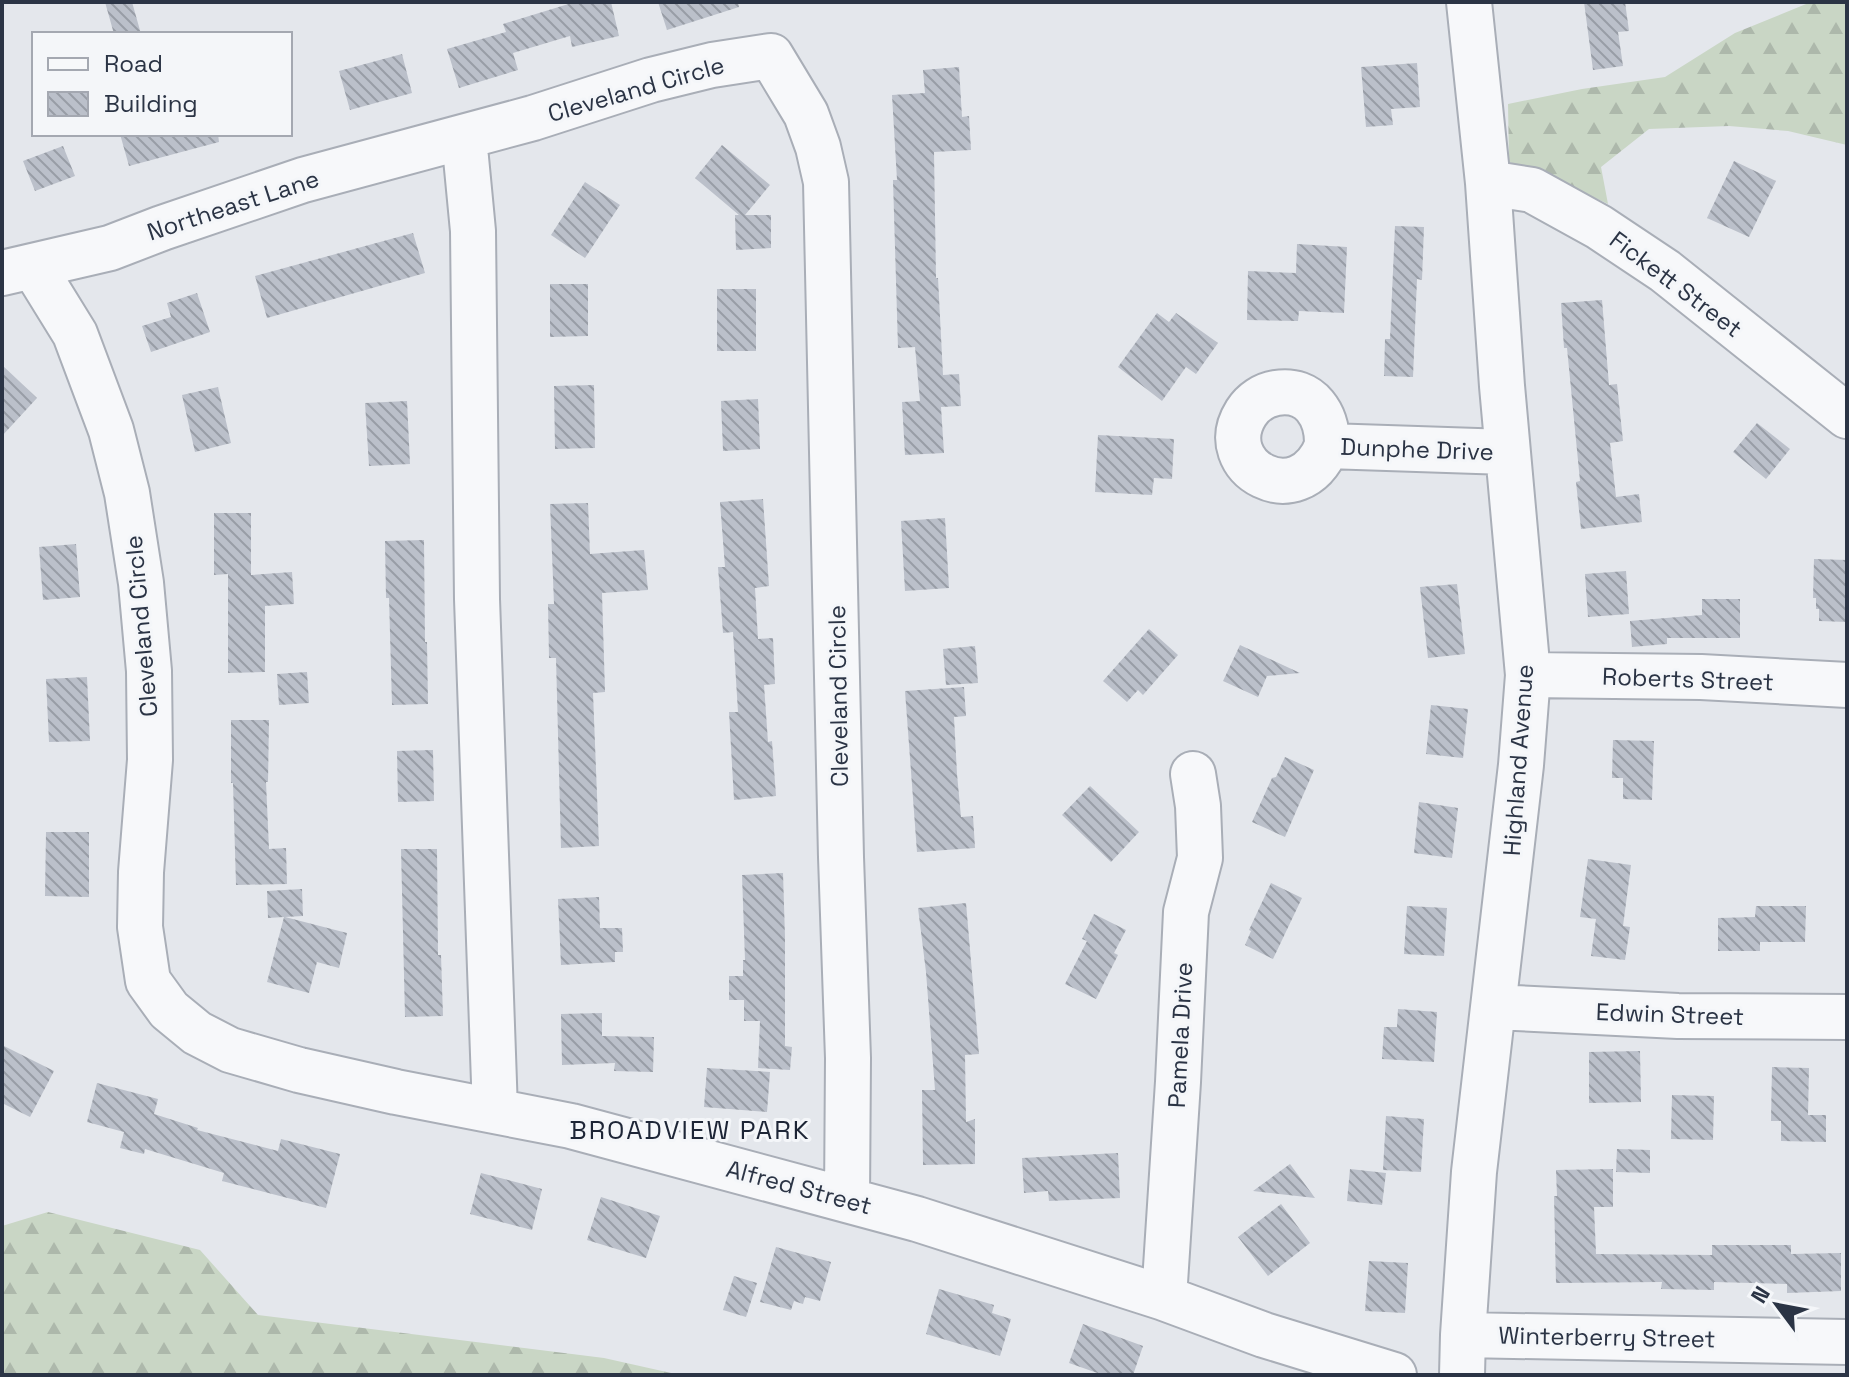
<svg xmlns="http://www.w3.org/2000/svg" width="1849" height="1377" font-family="'Space Grotesk',sans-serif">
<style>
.forest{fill:url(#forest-firs)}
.building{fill:url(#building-back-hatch)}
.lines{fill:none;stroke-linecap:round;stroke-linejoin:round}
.minor-casing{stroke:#a9aeb7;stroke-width:48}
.minor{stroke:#f7f8fa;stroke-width:44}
.labels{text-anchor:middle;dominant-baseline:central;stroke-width:6;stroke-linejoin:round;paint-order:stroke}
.street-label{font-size:24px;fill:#2b3445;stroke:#f4f6f9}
.neighbourhood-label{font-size:26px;letter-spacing:2px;fill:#1d2536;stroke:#f4f6f9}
</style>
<defs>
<pattern id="forest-firs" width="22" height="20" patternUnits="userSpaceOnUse" patternTransform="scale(2)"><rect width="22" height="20" fill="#c9d6c5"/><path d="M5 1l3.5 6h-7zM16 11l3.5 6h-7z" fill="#adb8ab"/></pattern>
<pattern id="building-back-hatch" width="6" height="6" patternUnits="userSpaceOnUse" patternTransform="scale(2)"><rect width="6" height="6" fill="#bbc0ca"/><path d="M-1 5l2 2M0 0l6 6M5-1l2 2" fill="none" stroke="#989da6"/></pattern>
</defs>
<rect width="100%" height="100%" fill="#e4e7ec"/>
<path class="forest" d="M 1811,2 L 1847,2 L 1847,145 L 1788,131 L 1729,126 L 1649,129 L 1601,167 L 1608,204 L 1547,175 L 1509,162 L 1508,104 L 1582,89 L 1665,77 L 1735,33 Z
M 48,1212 L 200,1250 L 258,1315 L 604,1358 L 680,1375 L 2,1375 L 2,1226 Z"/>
<path class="building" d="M 105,2 L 132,2 L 141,34 L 114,34 Z
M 575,2 L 611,2 L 619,36 L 572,47 L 570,36 L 513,53 L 518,70 L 459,88 L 447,49 L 506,32 L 503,24 Z
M 658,2 L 738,2 L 739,7 L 667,30 Z
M 1584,2 L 1625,2 L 1629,31 L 1618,32 L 1623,66 L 1593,70 Z
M 402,54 L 412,93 L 350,110 L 339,71 Z
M 1417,63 L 1420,107 L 1391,109 L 1393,125 L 1366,127 L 1361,67 Z
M 959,67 L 962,117 L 969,116 L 971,150 L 934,152 L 936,278 L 938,278 L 943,375 L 959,374 L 961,406 L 941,407 L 944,453 L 905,455 L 902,402 L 920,401 L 915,347 L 898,348 L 893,180 L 897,180 L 892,95 L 925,93 L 923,70 Z
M 120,134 L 218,134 L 219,142 L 129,166 Z
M 722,145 L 770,185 L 745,215 L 771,215 L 771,248 L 736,250 L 735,215 L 739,215 L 695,178 Z
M 63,146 L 75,176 L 35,191 L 23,161 Z
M 1734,161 L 1776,181 L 1749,237 L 1707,218 Z
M 585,182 L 620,205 L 585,258 L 551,235 Z
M 1395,226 L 1424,227 L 1422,280 L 1417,279 L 1413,377 L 1384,376 L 1385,339 L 1390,339 Z
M 413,233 L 425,273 L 267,318 L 255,276 Z
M 1297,244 L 1347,247 L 1344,313 L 1299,311 L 1298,321 L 1247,320 L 1248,271 L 1296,273 Z
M 550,284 L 588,284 L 588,336 L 550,337 Z
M 717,289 L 756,289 L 756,351 L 717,351 Z
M 197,293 L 210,332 L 151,352 L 142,326 L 171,317 L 167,303 Z
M 1602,300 L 1609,385 L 1617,384 L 1623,441 L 1610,443 L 1616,497 L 1639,494 L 1642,522 L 1581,529 L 1576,482 L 1580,481 L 1567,348 L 1564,348 L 1561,303 Z
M 1157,313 L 1169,322 L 1176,313 L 1218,343 L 1196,374 L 1186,367 L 1162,401 L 1118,367 Z
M 2,365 L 37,398 L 2,436 Z
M 594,385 L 595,448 L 555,449 L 554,386 Z
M 218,387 L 231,443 L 195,452 L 182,395 Z
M 758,399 L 760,449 L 723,451 L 721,401 Z
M 407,401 L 410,464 L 369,466 L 365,403 Z
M 1757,423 L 1790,449 L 1766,479 L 1733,452 Z
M 1098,435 L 1174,439 L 1172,479 L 1154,478 L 1152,495 L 1095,492 Z
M 763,499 L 769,586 L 755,588 L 758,639 L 773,638 L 775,684 L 764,685 L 768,742 L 772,741 L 776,796 L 734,800 L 729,712 L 738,712 L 733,632 L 723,633 L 718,567 L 725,567 L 720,502 Z
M 588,503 L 590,554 L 644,550 L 648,590 L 602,593 L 605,692 L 593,693 L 599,846 L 561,848 L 556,658 L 549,658 L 548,604 L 554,604 L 550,504 Z
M 214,513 L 251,513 L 251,575 L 292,572 L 294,604 L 265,606 L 265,672 L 228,673 L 228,574 L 214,575 Z
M 945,518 L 949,588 L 905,591 L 901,521 Z
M 424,540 L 425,642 L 427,642 L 428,704 L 392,705 L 389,598 L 386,598 L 385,541 Z
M 76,544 L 80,597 L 43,600 L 39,547 Z
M 1814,559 L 1847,560 L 1847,622 L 1819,621 L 1819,609 L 1816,609 L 1816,598 L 1813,598 Z
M 1626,571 L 1629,614 L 1588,617 L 1585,574 Z
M 1457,584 L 1465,654 L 1428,658 L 1420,587 Z
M 1702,599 L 1740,599 L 1740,638 L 1667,638 L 1667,644 L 1632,647 L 1630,621 L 1702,615 Z
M 1149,629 L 1178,655 L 1143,695 L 1138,690 L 1127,702 L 1103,681 Z
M 1240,645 L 1300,673 L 1267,676 L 1258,697 L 1223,681 Z
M 975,646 L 978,683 L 946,685 L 943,649 Z
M 307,672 L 309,703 L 279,705 L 277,674 Z
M 87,677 L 90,741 L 49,742 L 46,679 Z
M 964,687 L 966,716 L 954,717 L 957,774 L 961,817 L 973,816 L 975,848 L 917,852 L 905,691 Z
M 1431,705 L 1468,709 L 1463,758 L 1426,754 Z
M 231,720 L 269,720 L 268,782 L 266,782 L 269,849 L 286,848 L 287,884 L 236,885 L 233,783 L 231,783 Z
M 1613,740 L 1654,741 L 1652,800 L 1623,799 L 1623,778 L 1612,778 Z
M 433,750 L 434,801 L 398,802 L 397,751 Z
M 1285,757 L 1314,770 L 1285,837 L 1252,822 L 1272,778 L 1276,777 Z
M 1090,786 L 1139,832 L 1111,862 L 1062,815 Z
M 1419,802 L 1458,808 L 1452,858 L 1414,853 Z
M 46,832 L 89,832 L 89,897 L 45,896 Z
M 401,849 L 437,849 L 438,955 L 441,955 L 443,1016 L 405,1017 Z
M 1588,859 L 1631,865 L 1623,926 L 1630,927 L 1625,960 L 1591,956 L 1596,919 L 1580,917 Z
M 783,873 L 785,937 L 785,1046 L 792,1047 L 790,1070 L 758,1068 L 760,1021 L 744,1021 L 744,1000 L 729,1000 L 729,976 L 743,976 L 743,960 L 745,960 L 742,875 Z
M 1271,883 L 1302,898 L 1273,959 L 1245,945 L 1251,931 L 1249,930 Z
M 302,889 L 303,916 L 285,917 L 347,933 L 339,968 L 317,962 L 309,993 L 267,982 L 284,917 L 268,918 L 267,891 Z
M 599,897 L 600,928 L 622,928 L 623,952 L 615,952 L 615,962 L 561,965 L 558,899 Z
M 966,903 L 979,1054 L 965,1055 L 966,1122 L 975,1119 L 975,1164 L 923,1165 L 922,1090 L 935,1090 L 926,972 L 918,908 Z
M 1407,906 L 1447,908 L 1444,956 L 1404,954 Z
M 1756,906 L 1806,906 L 1805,942 L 1760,942 L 1760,951 L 1718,951 L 1718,918 L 1755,917 Z
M 1094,914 L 1126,930 L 1114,953 L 1118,955 L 1096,999 L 1065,984 L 1087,941 L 1082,939 Z
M 1398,1009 L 1437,1012 L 1434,1062 L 1382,1059 L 1384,1027 L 1397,1027 Z
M 602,1013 L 602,1036 L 654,1037 L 653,1072 L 614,1071 L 615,1063 L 562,1065 L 561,1014 Z
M 2,1045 L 54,1071 L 30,1117 L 2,1103 Z
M 1640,1051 L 1641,1102 L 1589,1103 L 1589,1052 Z
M 1772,1067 L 1809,1068 L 1808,1115 L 1826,1115 L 1826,1142 L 1781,1141 L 1781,1121 L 1771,1121 Z
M 707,1068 L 770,1072 L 767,1112 L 704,1107 Z
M 97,1083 L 158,1099 L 154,1114 L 198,1128 L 197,1130 L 278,1151 L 281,1139 L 340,1154 L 326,1208 L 222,1181 L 224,1173 L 145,1149 L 144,1154 L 120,1148 L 124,1132 L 87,1122 Z
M 1672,1095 L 1714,1096 L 1713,1140 L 1671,1139 Z
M 1386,1116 L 1424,1119 L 1421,1172 L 1383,1170 Z
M 1617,1149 L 1650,1150 L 1650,1173 L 1616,1172 Z
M 1118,1153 L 1120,1198 L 1049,1201 L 1048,1191 L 1024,1193 L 1022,1158 Z
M 1290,1164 L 1315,1198 L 1253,1191 Z
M 1350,1169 L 1386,1173 L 1382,1205 L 1347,1201 Z
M 1613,1169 L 1613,1207 L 1594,1207 L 1596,1254 L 1712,1255 L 1712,1245 L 1791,1245 L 1791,1254 L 1841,1253 L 1841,1291 L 1787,1293 L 1787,1284 L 1714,1282 L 1714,1290 L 1661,1289 L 1662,1282 L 1556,1283 L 1554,1196 L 1557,1196 L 1556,1170 Z
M 481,1173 L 542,1189 L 532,1230 L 470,1214 Z
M 601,1197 L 660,1216 L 646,1258 L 587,1240 Z
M 1281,1204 L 1310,1243 L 1268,1276 L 1238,1237 Z
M 776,1247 L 831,1262 L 820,1301 L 805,1297 L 803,1304 L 794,1301 L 791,1310 L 760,1302 Z
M 1369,1261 L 1408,1263 L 1405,1313 L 1365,1311 Z
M 734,1276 L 757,1283 L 746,1317 L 723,1310 Z
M 939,1289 L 994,1305 L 992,1313 L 1011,1319 L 1000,1356 L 926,1334 Z
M 1083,1324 L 1143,1346 L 1133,1375 L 1103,1375 L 1069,1363 Z"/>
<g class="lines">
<g class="minor-casing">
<path id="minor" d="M 464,137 L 473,231 L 477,599 L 495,1111
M 1488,183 L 1532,190 L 1599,227 L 1665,271 L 1847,416
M 33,266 L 75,334 L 111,430 L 127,493 L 141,583 L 149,671 L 150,760 L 141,872 L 140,927 L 148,981 L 169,1010 L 197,1033 L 230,1050 L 299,1070 L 396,1092 L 571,1126 L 917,1219 L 1164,1298 L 1264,1335 L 1394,1375
M 2,273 L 110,248 L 162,228 L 303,180 L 533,118 L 651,80 L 712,65 L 771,56 L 806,114 L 818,147 L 826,182 L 841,857 L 848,1058 L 847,1200
M 1327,446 C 1328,416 1311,387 1276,393 C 1264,395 1253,402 1246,413 C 1212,467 1299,516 1327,446 L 1507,452
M 1528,675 L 1701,677 L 1847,685
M 1494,1007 L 1678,1016 L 1847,1017
M 1164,1298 L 1178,1082 L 1186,912 L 1200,858 L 1198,806 L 1193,774
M 1463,1335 L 1847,1342
M 1462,1375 L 1463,1335 L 1474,1172 L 1521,765 L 1528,675 L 1502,386 L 1488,183 L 1469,2"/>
</g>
<use href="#minor" class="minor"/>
</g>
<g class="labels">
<g class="street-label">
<text transform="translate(636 89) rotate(-16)">Cleveland Circle</text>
<text transform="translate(233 205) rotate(-18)">Northeast Lane</text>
<text transform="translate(1676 284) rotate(37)">Fickett Street</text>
<text transform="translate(1417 449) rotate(2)">Dunphe Drive</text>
<text transform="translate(141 626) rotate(-95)">Cleveland Circle</text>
<text transform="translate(1688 679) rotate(2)">Roberts Street</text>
<text transform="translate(838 696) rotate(-91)">Cleveland Circle</text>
<text transform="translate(1518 760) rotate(-86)">Highland Avenue</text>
<text transform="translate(1670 1014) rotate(2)">Edwin Street</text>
<text transform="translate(1180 1035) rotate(-87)">Pamela Drive</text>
<text transform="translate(799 1187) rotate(15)">Alfred Street</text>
<text transform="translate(1607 1337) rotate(1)">Winterberry Street</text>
</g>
<g class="neighbourhood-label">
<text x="690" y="1130">BROADVIEW PARK</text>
</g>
</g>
<rect width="1849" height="1377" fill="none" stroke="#2b3445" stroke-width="8"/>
<rect x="32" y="32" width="260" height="104" fill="#f4f6f9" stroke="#a4a8b1" stroke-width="2"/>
<rect x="48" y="58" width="40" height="12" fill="#f7f8fa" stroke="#a4a8b1" stroke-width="2"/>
<text x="104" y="72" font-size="24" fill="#2b3445">Road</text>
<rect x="48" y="92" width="40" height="24" fill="url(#building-back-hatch)" stroke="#a4a8b1" stroke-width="2"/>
<text x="104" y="112" font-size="24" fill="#2b3445">Building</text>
<g transform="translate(1777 1305) rotate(302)" stroke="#f4f6f9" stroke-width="6" paint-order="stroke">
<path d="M0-6L14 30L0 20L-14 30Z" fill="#2b3445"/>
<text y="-12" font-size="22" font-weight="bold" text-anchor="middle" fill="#2b3445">N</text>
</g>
</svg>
